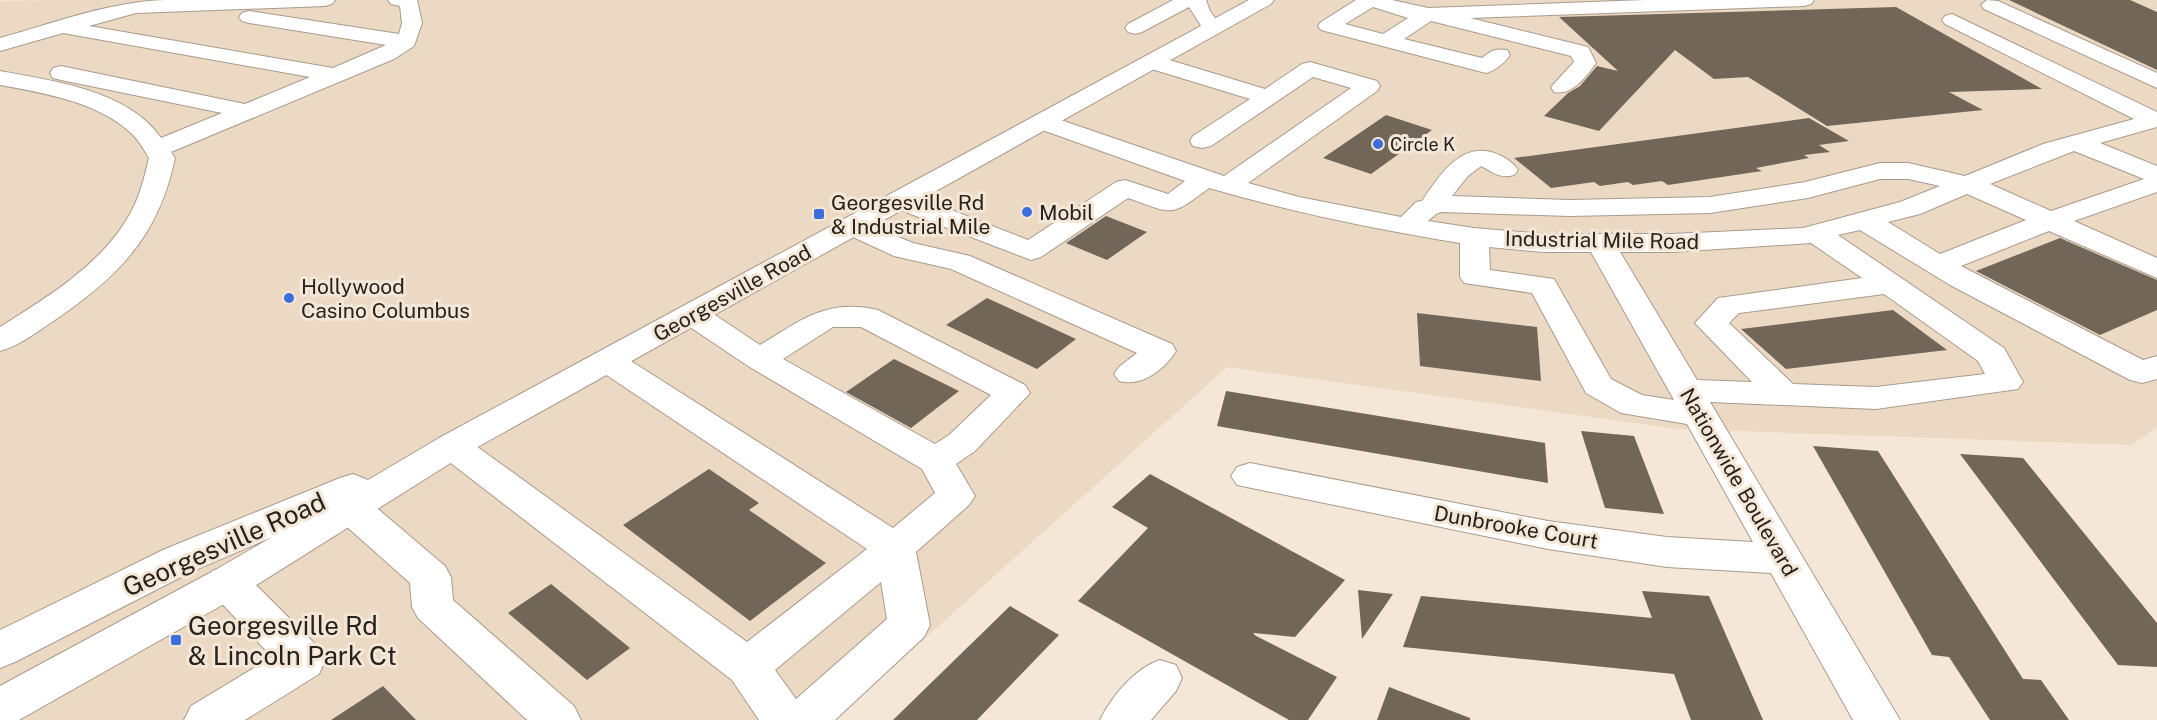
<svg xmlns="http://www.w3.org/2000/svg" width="2157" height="720" font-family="'Public Sans',sans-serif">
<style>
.built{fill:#ecd9c4}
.building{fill:#726658}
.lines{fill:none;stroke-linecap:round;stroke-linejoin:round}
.minor-casing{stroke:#a89b8c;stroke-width:2}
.major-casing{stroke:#a89b8c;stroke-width:2}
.minor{fill:#fff;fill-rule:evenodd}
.major{fill:#fff;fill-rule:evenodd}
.poi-dot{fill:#3c6ddd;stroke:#f5e7d7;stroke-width:2}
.labels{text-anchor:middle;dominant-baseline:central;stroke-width:6;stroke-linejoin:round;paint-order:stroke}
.far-poi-label{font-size:18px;fill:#27221c;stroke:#f5e7d7;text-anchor:start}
.poi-label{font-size:21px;fill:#27221c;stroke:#f5e7d7;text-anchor:start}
.street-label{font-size:21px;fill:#27221c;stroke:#f5e7d7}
.near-street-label{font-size:26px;fill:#27221c;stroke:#f5e7d7}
.near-poi-label{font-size:26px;fill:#27221c;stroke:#f5e7d7;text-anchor:start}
</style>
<rect width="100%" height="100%" fill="#f5e7d7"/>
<path class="built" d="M 51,0 L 2157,0 L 2157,427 L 2132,445 L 1678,429 L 1227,367 L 834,720 L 0,720 L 0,1 Z"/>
<path class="building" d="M 2009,0 L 2130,0 L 2157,12 L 2157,70 Z
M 1896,7 L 2042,89 L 1949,92 L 1983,110 L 1827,126 L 1748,77 L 1714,79 L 1675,50 L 1599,131 L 1544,116 L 1568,93 L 1580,86 L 1597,66 L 1618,71 L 1559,17 Z
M 1386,115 L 1432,130 L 1371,174 L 1323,158 Z
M 1809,118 L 1849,141 L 1819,145 L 1830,152 L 1804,155 L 1809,158 L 1756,168 L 1762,171 L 1668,185 L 1662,181 L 1633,185 L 1628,182 L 1600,186 L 1594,182 L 1551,188 L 1514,158 Z
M 1106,216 L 1147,232 L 1107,260 L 1066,243 Z
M 2060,238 L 2157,280 L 2157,310 L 2100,335 L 1976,271 Z
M 987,298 L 1076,339 L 1037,369 L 946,325 Z
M 1893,310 L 1947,350 L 1786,369 L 1741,329 Z
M 1417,313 L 1537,327 L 1541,381 L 1420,366 Z
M 894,359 L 959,391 L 911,428 L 846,392 Z
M 1226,391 L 1545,443 L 1548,483 L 1217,426 Z
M 1581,431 L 1634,436 L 1664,514 L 1605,508 Z
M 1813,446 L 1878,451 L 2023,679 L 2041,680 L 2069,720 L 1990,720 L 1949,657 L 1932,655 Z
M 1960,454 L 2023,458 L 2157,623 L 2157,667 L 2118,665 Z
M 709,469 L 759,503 L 749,510 L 826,563 L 750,621 L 623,525 Z
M 1150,474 L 1345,580 L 1295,637 L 1253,633 L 1256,636 L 1337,677 L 1308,720 L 1289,720 L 1078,601 L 1148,528 L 1112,507 Z
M 551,584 L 630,648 L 587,680 L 508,613 Z
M 1358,590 L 1393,594 L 1362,639 Z
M 1642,591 L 1709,596 L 1763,720 L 1691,720 L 1674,674 L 1403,647 L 1421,596 L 1652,618 Z
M 1010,606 L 1059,635 L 977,720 L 893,720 Z
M 383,686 L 416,720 L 331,720 Z
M 1389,687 L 1470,718 L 1470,720 L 1377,720 Z"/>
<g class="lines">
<g class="minor-casing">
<path id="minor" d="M 165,0 L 335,0 L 332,4 L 325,6 L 136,13 L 89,26 L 333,68 L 386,45 L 249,23 L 242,21 L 239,17 L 242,13 L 249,11 L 399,34 L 402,23 L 400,6 L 391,4 L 388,0 L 417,0 L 422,23 L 414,46 L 394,59 L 171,152 L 175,158 C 158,238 118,277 52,322 C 35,333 19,346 0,351 L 0,327 C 46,298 98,267 127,219 C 139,200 144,179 149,158 C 144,150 140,142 133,135 C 100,102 44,93 0,85 L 0,71 C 53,81 128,90 161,138 L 222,113 L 61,80 L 53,78 L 50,73 L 53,68 L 61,66 L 245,104 L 310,77 L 63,33 L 0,51 L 0,38 C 54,23 108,2 165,0 Z
M 1173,0 L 1206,0 L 1210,11 L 1222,28 L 1219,32 L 1212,34 L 1205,32 L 1189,7 L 1142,32 L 1135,34 L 1128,32 L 1125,28 L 1128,24 Z
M 1356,0 L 1392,0 L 1428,8 L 1645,0 L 1814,0 L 1811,4 L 1804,6 L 1470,18 L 1588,47 L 1596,63 C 1586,77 1572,96 1554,92 L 1551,87 L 1574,62 L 1571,56 L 1431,21 L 1404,39 L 1482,58 C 1490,51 1495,48 1507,50 L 1510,55 C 1504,64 1496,70 1486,73 L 1321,30 L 1318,26 L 1321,22 ZM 1373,7 L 1408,18 L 1383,34 L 1345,24 Z
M 1987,0 L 1998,1 L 2157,73 L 2157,88 L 1984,9 L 1981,5 Z
M 1952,14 L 2157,112 L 2157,127 L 2100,143 L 2157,166 L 2157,192 L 2074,221 L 2157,258 L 2157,278 L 2049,231 L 1961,266 L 2143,360 L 2157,356 L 2157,379 L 2142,383 L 2130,380 L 1950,285 L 1860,230 L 1838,235 L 2004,348 L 2023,382 L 2018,389 L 1876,409 L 1710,402 L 1900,720 L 1853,720 L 1771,573 L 1667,567 L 1548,549 L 1237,485 L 1231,476 L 1237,467 L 1250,463 L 1548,521 L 1667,537 L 1753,542 L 1687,424 L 1621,413 L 1586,393 L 1532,293 L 1464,283 L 1460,277 L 1460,243 C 1374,229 1292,212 1209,188 C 1169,218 1174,214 1128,198 L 1041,257 L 1031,260 L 890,206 L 886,200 L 890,194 L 900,192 L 910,194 L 1028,240 L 1116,182 L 1125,180 L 1168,194 L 1185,181 L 1034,127 L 1031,122 L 1034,117 L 1043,115 L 1052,117 L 1224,176 L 1351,88 L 1313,77 L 1211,146 L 1202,148 L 1193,146 L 1190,141 L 1193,136 L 1250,99 L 1145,67 L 1142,62 L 1145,57 L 1153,55 L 1265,89 L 1302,64 L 1310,62 L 1377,81 L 1380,86 L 1377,91 L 1248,183 L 1299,197 L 1401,217 L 1416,202 L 1422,201 C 1438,178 1458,144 1491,152 C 1502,155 1512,161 1518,170 L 1514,175 C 1499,179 1493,172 1481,166 L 1468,176 L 1452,196 L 1569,200 L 1710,197 L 1805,182 L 1880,163 L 1908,163 L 1965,176 L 2043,144 L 2134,119 L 1945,24 L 1942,20 L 1945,16 ZM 2074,151 L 2144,179 L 2051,211 L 1990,184 ZM 1880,179 L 1908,179 L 1940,186 L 1900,202 L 1803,228 L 1672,234 L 1543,234 L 1474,228 L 1428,221 L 1436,214 L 1442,212 L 1569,216 L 1710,213 L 1808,198 ZM 1967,194 L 2026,220 L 1940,254 L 1888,222 L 1920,214 ZM 1811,243 L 1862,278 L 1718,298 L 1695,323 L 1752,382 L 1697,380 L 1620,252 L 1672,252 ZM 1489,247 L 1543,252 L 1591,252 L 1674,400 L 1642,395 L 1611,379 L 1554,279 L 1490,270 ZM 1884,294 L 1978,361 L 1985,374 L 1876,387 L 1793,384 L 1729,323 L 1739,313 Z
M 852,218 L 913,243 L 970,256 L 1172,344 L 1176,351 C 1164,370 1142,387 1119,381 L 1114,374 L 1119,367 L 1137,353 L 951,269 L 894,256 L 842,232 L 838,226 L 842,220 Z
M 692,305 L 703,307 L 760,345 C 801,320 827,298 878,310 L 1025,385 L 1030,393 L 975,451 L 956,464 L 975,496 L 969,505 L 916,552 L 930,625 L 924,637 L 835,720 L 759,720 L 732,680 L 439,454 L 434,446 L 439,438 L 452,434 L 465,438 L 747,642 L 867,549 L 596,368 L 591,361 L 596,354 L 608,351 L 620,354 L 893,528 L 935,493 L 922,469 L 748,366 L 681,321 L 676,314 L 681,307 ZM 833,327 L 861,327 L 991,395 L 949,435 L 935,444 L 783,359 ZM 881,582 L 887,619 L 796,699 L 775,670 Z
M 351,494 L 365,498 L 445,566 L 451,577 L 453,600 L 574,706 L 581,720 L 527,720 L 418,618 L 412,607 L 410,583 L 337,518 L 332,508 L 337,498 Z
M 227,566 L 242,571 L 319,648 L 325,661 L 319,674 L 245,720 L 184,720 L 191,706 L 272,657 L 212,593 L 206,582 L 212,571 Z
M 1160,660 L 1176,665 L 1182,678 L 1176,691 L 1151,720 L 1100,720 C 1112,696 1135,668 1160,660 Z"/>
</g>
<g class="major-casing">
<path id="major" d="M 1249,0 L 1274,0 L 1271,4 L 465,454 L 247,591 L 19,720 L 0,720 L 0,686 L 217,569 L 272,537 L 193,571 L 15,662 L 0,668 L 0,630 L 165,549 L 340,478 L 353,474 L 368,480 L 439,438 Z"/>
</g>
<use href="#minor" class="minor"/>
<use href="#major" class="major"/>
</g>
<g class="poi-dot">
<circle cx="1378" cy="144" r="6"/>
<circle cx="1027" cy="212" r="6"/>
<rect x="813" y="208" width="12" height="12" rx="3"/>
<circle cx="289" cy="298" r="6"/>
<rect x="170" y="634" width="12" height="12" rx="3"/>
</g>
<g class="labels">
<g class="far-poi-label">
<text x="1390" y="144">Circle K</text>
</g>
<g class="poi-label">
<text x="831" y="202">Georgesville Rd<tspan x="831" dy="24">&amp; Industrial Mile</tspan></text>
<text x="1039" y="212">Mobil</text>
<text x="301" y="286">Hollywood<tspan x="301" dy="24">Casino Columbus</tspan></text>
</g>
<g class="street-label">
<text transform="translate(1602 240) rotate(1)">Industrial Mile Road</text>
<text transform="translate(732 293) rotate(-29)">Georgesville Road</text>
<text transform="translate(1739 482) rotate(60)">Nationwide Boulevard</text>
<text transform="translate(1516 527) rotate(10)">Dunbrooke Court</text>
</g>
<g class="near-street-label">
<text transform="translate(224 544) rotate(-24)">Georgesville Road</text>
</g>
<g class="near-poi-label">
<text x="188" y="625">Georgesville Rd<tspan x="188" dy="30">&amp; Lincoln Park Ct</tspan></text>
</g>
</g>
</svg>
